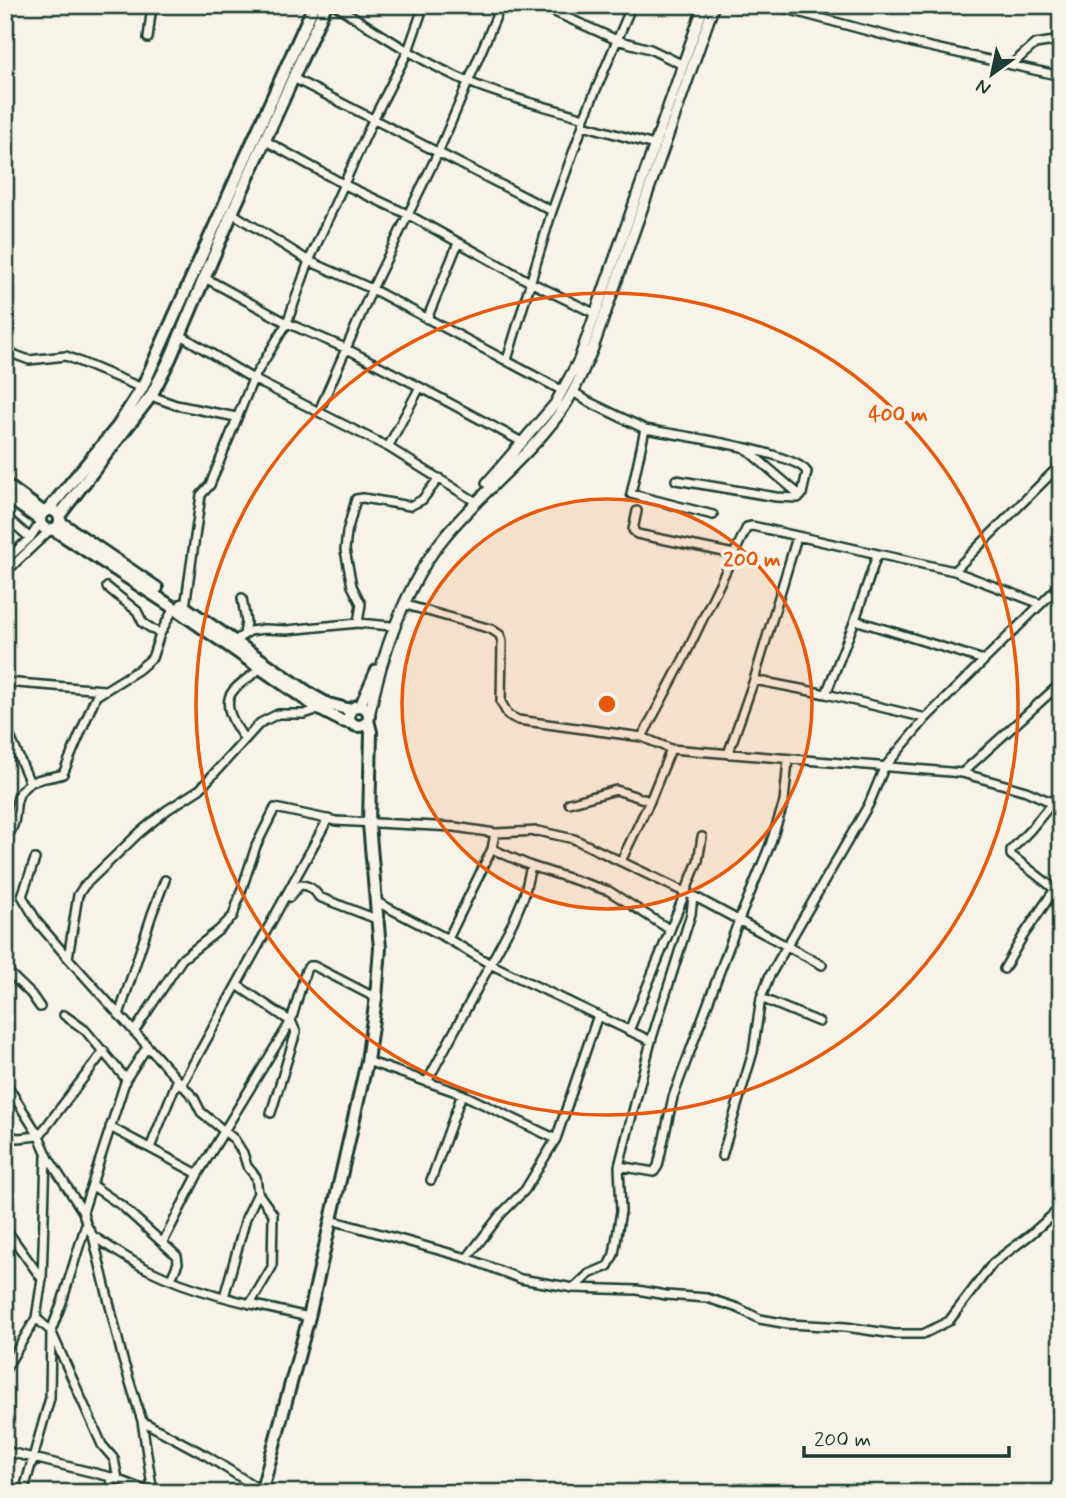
<svg xmlns="http://www.w3.org/2000/svg" width="1066" height="1498" font-family="Mynerve,sans-serif">
<style>
.lines{fill:none;stroke-linecap:round;stroke-linejoin:round}
.minor-casing{stroke:#1f3d34;stroke-width:12}
.tertiary-casing{stroke:#1f3d34;stroke-width:14}
.secondary-casing{stroke:#1f3d34;stroke-width:16}
.minor{stroke:#f7f3e8;stroke-width:7}
.tertiary{stroke:#f7f3e8;stroke-width:9}
.secondary{stroke:#f7f3e8;stroke-width:10}
.ring{fill:none;stroke:#e8590c;stroke-width:3.5}
.centre{fill:#e8590c;stroke:#f7f3e8;stroke-width:3.5}
.ring-label{font-size:21px;text-anchor:middle;font-weight:bold;fill:#e8590c;stroke:#f7f3e8;stroke-width:7;stroke-linejoin:round;paint-order:stroke}
</style>
<rect width="100%" height="100%" fill="#f7f3e8"/>
<filter id="ink" filterUnits="userSpaceOnUse"><feTurbulence type="fractalNoise" baseFrequency=".0143" numOctaves="2"/><feDisplacementMap in="SourceGraphic" scale="14" xChannelSelector="R" yChannelSelector="G"/><feConvolveMatrix kernelMatrix="1 2 1 2 8 2 1 2 1" color-interpolation-filters="sRGB"/></filter>
<g filter="url(#ink)">
<g class="lines">
<g class="minor-casing">
<path id="minor" d="M 335,5 C 379,33 423,63 471,83 C 507,98 546,106 584,118
M 539,5 L 617,40 L 650,49 L 683,65
M 772,5 L 917,44 L 1061,76
M 148,38 L 152,5
M 1011,65 L 1035,44 L 1061,40
M 293,78 L 552,211
M 583,125 L 654,145
M 264,140 L 345,185 L 407,214 L 530,282 L 596,314
M 232,213 L 309,261 L 372,289 L 563,391
M 205,278 L 287,323 L 345,348 L 420,387 L 522,442
M 427,319 L 458,243
M 179,334 L 253,379 L 388,447 L 473,500
M 5,351 L 29,360 L 66,356 L 142,388
M 507,360 L 552,211 L 583,125 L 584,118 L 632,5
M 574,392 L 587,401 L 645,429 L 631,494 L 713,515
M 151,396 L 176,405 L 236,417
M 319,411 L 372,289 L 438,153 L 501,5
M 645,429 C 672,434 797,452 807,472 L 802,494 L 798,498 L 776,497 L 676,480
M 388,447 L 420,387
M 746,449 L 801,496
M 637,511 L 633,530 L 637,534 L 734,554
M 5,516 L 30,538
M 5,561 L 30,538 L 40,523
M 954,571 L 1061,464
M 5,573 L 50,530
M 107,587 L 137,611 L 143,623 L 160,634
M 242,598 L 246,622 L 244,634
M 406,605 L 491,629 L 500,635 L 502,642 L 501,702 L 508,715 L 518,720 L 642,737 L 671,749 L 962,773 L 1026,791 L 1051,802 L 1061,810
M 185,607 L 201,495 L 210,485 L 253,379 L 287,323 L 309,261 L 373,120 L 408,51 L 424,5
M 855,620 L 984,660
M 358,623 L 361,604 L 352,586 L 345,550 L 347,532 L 356,499 L 363,498 L 410,506 L 422,500 L 439,478
M 234,641 L 250,631 L 264,629 L 287,630 L 358,623 L 391,626
M 754,680 L 826,694 L 926,718
M 5,682 L 104,690
M 826,694 L 855,620 L 877,555
M 9,734 L 30,783
M 642,737 L 683,660 L 747,527 L 752,526 L 954,571 L 1041,604
M 244,738 C 235,726 221,705 233,691 C 240,682 252,677 260,668
M 728,754 L 754,680 L 797,537
M 962,773 L 1061,683
M 1061,792 L 1031,829 L 1011,850 L 1011,855 L 1061,894
M 569,803 L 616,790 L 650,801
M 5,838 C 24,821 6,798 30,783 C 40,777 52,778 63,774 L 96,696 L 138,670 L 152,658 L 160,634 L 174,608
M 492,849 L 531,866 L 609,891 L 669,929
M 35,859 L 22,896 L 38,923 L 68,958 L 194,1098 L 201,1112 L 234,1139 L 243,1153 L 247,1166 L 256,1177 L 258,1193 L 273,1214 L 272,1267 L 250,1304
M 621,861 L 650,801 L 671,749
M 290,897 L 300,885 C 309,885 314,889 319,897 L 379,920
M 377,902 L 448,939 L 490,964 L 651,1041
M 448,939 L 492,849 L 495,833
M 68,958 L 78,895 L 84,886 L 139,833 L 167,810 L 200,789 L 260,723 L 278,714 L 304,714 L 319,709
M 5,969 L 31,994 L 40,1007
M 1004,969 L 1023,936 L 1055,889
M 237,985 L 290,1021
M 761,998 L 819,1022
M 64,1015 L 85,1030 L 126,1079
M 119,1015 L 152,914 L 165,880
M 629,1031 L 698,861 L 702,837
M 134,1032 L 182,959 L 219,930 L 233,916 L 256,846 L 275,808 L 336,821 L 455,827 L 495,833 L 538,831 L 574,839 L 701,900 L 822,965
M 367,1061 L 462,1094 L 556,1139
M 428,1080 L 513,922 L 524,896 L 531,866
M 5,1082 L 39,1136 L 49,1159 L 83,1212 L 86,1224 L 93,1236 L 123,1360 L 142,1421 L 153,1493
M 181,1086 L 328,819
M 271,1113 L 296,1032 L 291,1021
M 110,1127 L 198,1174
M 5,1134 L 18,1138 L 39,1136 L 104,1051
M 150,1148 L 177,1081
M 46,1156 L 42,1279 L 36,1318 L 51,1331 L 102,1445 L 114,1459 L 118,1479
M 722,1156 L 753,1052 L 761,998 L 769,977 L 869,804 L 884,768 L 926,718 L 1061,584
M 619,1166 L 654,1172 L 658,1166 L 673,1097 L 739,920 L 770,845 L 784,802 L 788,760
M 431,1180 L 462,1094
M 93,1186 L 122,1206 L 177,1256 L 178,1263 L 171,1279
M 83,1212 L 126,1079 L 147,1047
M 331,1220 L 467,1258 L 521,1279 L 574,1288 L 637,1290 L 666,1295 L 707,1298 L 738,1308 L 760,1319 L 788,1324 L 846,1327 L 894,1334 L 923,1334 L 949,1321 L 993,1263 L 1030,1235 L 1058,1210 L 1061,1205
M 5,1228 L 42,1279
M 93,1236 C 111,1248 129,1260 149,1270 C 198,1294 255,1305 309,1317
M 163,1242 L 198,1174 L 291,1021 L 306,970 L 309,966 L 314,966 L 376,998
M 467,1258 L 501,1214 L 525,1190 L 556,1139 L 598,1015
M 574,1288 L 589,1274 L 608,1266 L 614,1254 L 621,1211 L 619,1166 L 651,1041 L 691,914 L 693,897
M 224,1297 L 246,1218 L 258,1193
M 5,1370 L 36,1318
M 142,1421 L 207,1456 L 262,1491
M 5,1451 L 111,1477 L 153,1493
M 111,1477 L 112,1493
M 23,1493 L 50,1398 L 51,1331 L 62,1302 L 86,1224"/>
</g>
<g class="tertiary-casing">
<path id="tertiary" d="M 487,483 L 555,404 L 579,360 L 704,5
M 360,706 L 376,670
M 369,716 C 381,656 406,583 446,535 C 481,493 526,459 559,414 C 574,394 583,371 593,348 L 714,5"/>
</g>
<g class="secondary-casing">
<path id="secondary" d="M 5,484 L 43,512
M 5,495 L 40,520
M 49,509 L 118,426 L 142,388 L 314,5
M40 520a10 10 0 1 1 20 0a10 10 0 1 1-20 0Z
M 59,516 L 151,396 L 170,359 L 232,213 L 326,5
M 60,522 L 157,588
M 53,529 L 174,608 L 319,709 L 342,721 L 351,723
M 182,605 L 312,695 L 328,704 L 351,710
M349 716a10 10 0 1 1 20 0a10 10 0 1 1-20 0Z
M 261,1493 L 309,1317 L 367,1061 L 376,998 L 380,948 L 369,824 L 371,732 L 368,720"/>
</g>
<use href="#minor" class="minor"/>
<use href="#tertiary" class="tertiary"/>
<use href="#secondary" class="secondary"/>
</g>
</g>
<circle cx="607" cy="704" r="205" fill="#e8590c" fill-opacity=".12"/>
<g class="ring">
<circle cx="607" cy="704" r="205"/>
<circle cx="607" cy="704" r="411"/>
</g>
<circle cx="607" cy="704" r="10" class="centre"/>
<g class="ring-label">
<text x="898" y="421">400 m</text>
<text x="752" y="566">200 m</text>
</g>
<rect width="1066" height="1498" fill="none" stroke="#f7f3e8" stroke-width="28"/>
<rect x="14" y="14" width="1038" height="1470" fill="none" stroke="#1f3d34" stroke-width="2.5" filter="url(#ink)"/>
<g transform="translate(992 74) rotate(213)" stroke="#f7f3e8" stroke-width="5" paint-order="stroke">
<path d="M0-5L12 26L0 18L-12 26Z" fill="#1f3d34"/>
<text y="-10" font-size="19" font-weight="bold" text-anchor="middle" fill="#1f3d34">N</text>
</g>
<path d="M804 1446v10h205v-10" fill="none" stroke="#1f3d34" stroke-width="3.5"/>
<text x="814" y="1446" font-size="21" fill="#1f3d34" stroke="#f7f3e8" stroke-width="5" paint-order="stroke">200 m</text>
</svg>
